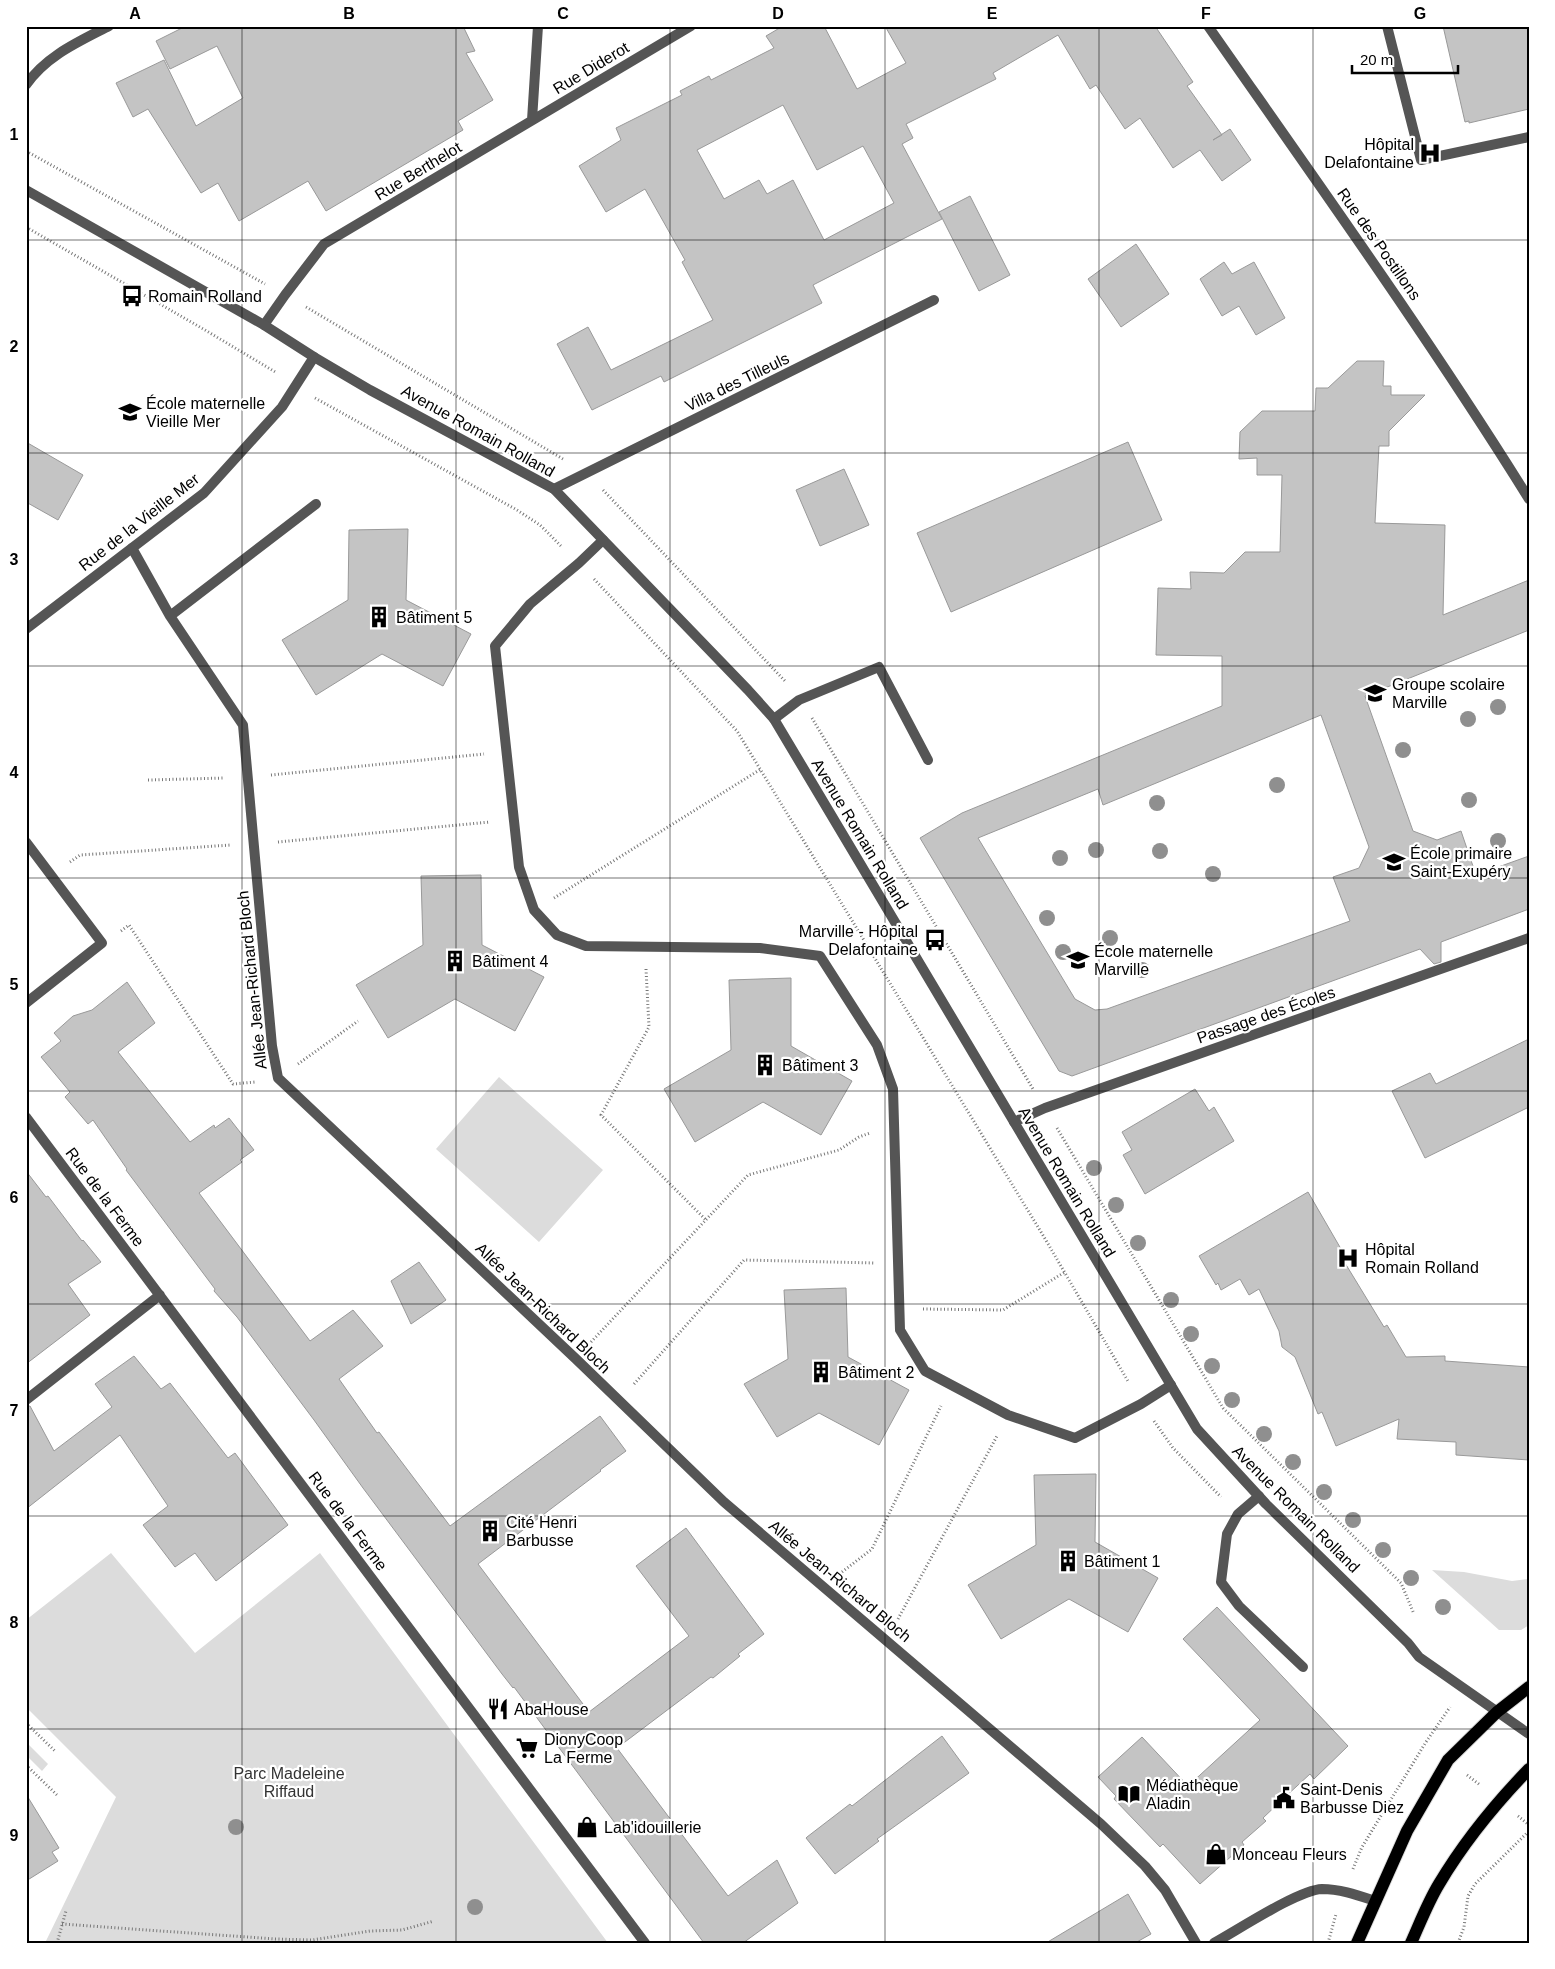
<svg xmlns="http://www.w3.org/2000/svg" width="1555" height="1969" font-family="Arial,sans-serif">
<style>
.green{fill:#dcdcdc}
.building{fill:#c4c4c4;stroke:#999;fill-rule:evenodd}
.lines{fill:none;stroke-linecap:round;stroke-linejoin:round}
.primary-casing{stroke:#dbdbdb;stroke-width:14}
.path{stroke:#777;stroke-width:3;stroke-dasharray:1 2.5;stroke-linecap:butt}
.service{stroke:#555;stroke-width:10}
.minor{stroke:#555;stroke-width:10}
.tertiary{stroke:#555;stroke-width:10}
.primary{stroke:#000;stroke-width:12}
.tree{fill:#8f8f8f}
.grid{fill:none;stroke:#000;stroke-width:1;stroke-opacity:0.55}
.labels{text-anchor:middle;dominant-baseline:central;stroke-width:4.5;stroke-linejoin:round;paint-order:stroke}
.street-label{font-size:16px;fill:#000;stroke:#fff}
.poi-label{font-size:16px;fill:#000;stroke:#fff;text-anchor:start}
.park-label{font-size:16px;fill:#333;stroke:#fff}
.neatline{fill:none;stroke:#000;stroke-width:2}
.grid-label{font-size:16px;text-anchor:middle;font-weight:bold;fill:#000}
</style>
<rect width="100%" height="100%" fill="#fff"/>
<path class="green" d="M 499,1077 L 603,1170 L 539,1242 L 436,1149 Z
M 111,1553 L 195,1653 L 320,1553 L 608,1943 L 45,1943 L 116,1797 L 26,1707 L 26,1620 Z
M 1432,1570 L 1464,1572 L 1512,1581 L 1529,1579 L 1529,1625 L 1521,1630 L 1499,1630 Z
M 26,1742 L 48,1764 L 42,1771 L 26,1755 Z"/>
<path class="building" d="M 186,26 L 463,26 L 475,51 L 466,53 L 493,100 L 458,121 L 463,130 L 326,211 L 308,181 L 239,221 L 218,183 L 201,193 L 148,109 L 133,117 L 116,83 L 164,60 L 196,126 L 243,98 L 217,46 L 170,69 L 156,41 Z
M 783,26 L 824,26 L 857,89 L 906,63 L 885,26 L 1155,26 L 1193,82 L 1187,86 L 1222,135 L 1213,140 L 1230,129 L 1251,160 L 1222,181 L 1200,150 L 1173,168 L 1140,118 L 1125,129 L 1096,85 L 1090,89 L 1058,35 L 993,73 L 996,79 L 906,124 L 913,138 L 902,144 L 942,219 L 813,285 L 822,303 L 664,382 L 661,376 L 592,410 L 557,344 L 588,327 L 611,370 L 713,320 L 682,262 L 685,260 L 645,189 L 606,212 L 579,166 L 621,140 L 616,128 L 682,95 L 680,91 L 709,76 L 711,80 L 774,48 L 766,36 ZM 783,105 L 817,170 L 863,146 L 894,203 L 824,240 L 793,180 L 767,194 L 759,180 L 724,199 L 697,150 Z
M 1443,26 L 1529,26 L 1529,109 L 1469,123 L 1469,121 L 1465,122 Z
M 970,196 L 1010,275 L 979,291 L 939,212 Z
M 1136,244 L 1169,294 L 1121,327 L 1088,279 Z
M 1224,262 L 1232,274 L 1254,262 L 1285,318 L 1256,335 L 1239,306 L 1222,316 L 1200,279 Z
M 1357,361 L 1384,361 L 1383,386 L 1391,386 L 1391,395 L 1425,395 L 1389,431 L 1389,446 L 1379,446 L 1375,523 L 1445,525 L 1443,615 L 1529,580 L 1529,630 L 1365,696 L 1413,831 L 1437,840 L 1461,831 L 1476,875 L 1529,856 L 1529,909 L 1441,942 L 1441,962 L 1434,964 L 1420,949 L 1072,1076 L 1059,1071 L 920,838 L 962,813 L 1222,706 L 1222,656 L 1156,655 L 1158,588 L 1191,589 L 1190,572 L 1224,573 L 1245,552 L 1280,552 L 1282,475 L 1257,475 L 1257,458 L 1239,459 L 1240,432 L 1262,411 L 1315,411 L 1316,388 L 1328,388 ZM 1321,715 L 1369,847 L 1359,868 L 1333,877 L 1350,921 L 1107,1009 L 1095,1010 L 1075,999 L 978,838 L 1098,789 L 1103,805 Z
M 26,442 L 83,475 L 58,520 L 26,502 Z
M 1128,442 L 1162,520 L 951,612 L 917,533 Z
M 844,469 L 869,525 L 820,546 L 796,490 Z
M 408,529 L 406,600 L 471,634 L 443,686 L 382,654 L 316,695 L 282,640 L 348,600 L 349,530 Z
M 481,875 L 482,945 L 544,977 L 515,1031 L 455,999 L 388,1038 L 356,985 L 423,945 L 421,876 Z
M 791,978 L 791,1046 L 852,1081 L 821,1135 L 763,1102 L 695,1142 L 664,1089 L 731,1050 L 729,980 Z
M 127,982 L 155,1023 L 118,1052 L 190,1142 L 214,1125 L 215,1128 L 229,1118 L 254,1150 L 240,1160 L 242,1162 L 199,1193 L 310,1341 L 353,1310 L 383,1346 L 339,1379 L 377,1433 L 379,1432 L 450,1526 L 600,1416 L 626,1451 L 600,1470 L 601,1471 L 478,1564 L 589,1712 L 689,1636 L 636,1566 L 686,1528 L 764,1634 L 738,1654 L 740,1656 L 713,1678 L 711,1677 L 617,1748 L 728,1896 L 777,1860 L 798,1903 L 743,1943 L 704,1943 L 514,1687 L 513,1688 L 502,1674 L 363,1488 L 314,1420 L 237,1317 L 214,1291 L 215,1289 L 126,1170 L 127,1169 L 93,1120 L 88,1124 L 65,1097 L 70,1092 L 41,1057 L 61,1041 L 54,1033 L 73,1016 L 92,1010 Z
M 1529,1039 L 1529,1107 L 1425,1158 L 1392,1091 L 1430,1073 L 1436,1084 Z
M 1195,1089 L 1209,1111 L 1214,1107 L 1234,1141 L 1145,1194 L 1123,1155 L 1132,1150 L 1122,1132 Z
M 26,1171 L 46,1197 L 48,1196 L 82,1241 L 83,1240 L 101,1262 L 68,1284 L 90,1315 L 26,1364 Z
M 1308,1192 L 1348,1261 L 1345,1263 L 1384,1327 L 1387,1325 L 1406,1357 L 1445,1356 L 1445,1361 L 1529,1367 L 1529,1460 L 1456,1455 L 1456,1442 L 1397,1439 L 1399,1419 L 1336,1446 L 1322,1412 L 1318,1414 L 1295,1357 L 1282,1347 L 1279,1331 L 1259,1289 L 1249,1295 L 1240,1279 L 1221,1290 L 1218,1283 L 1216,1285 L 1199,1256 Z
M 419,1262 L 446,1300 L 411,1324 L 391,1281 Z
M 846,1288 L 848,1357 L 909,1390 L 879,1445 L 819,1413 L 777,1437 L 744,1384 L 788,1359 L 784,1290 Z
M 134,1356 L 161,1389 L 170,1383 L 228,1458 L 235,1453 L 288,1525 L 216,1581 L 195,1553 L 175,1567 L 143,1525 L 168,1506 L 120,1435 L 26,1509 L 26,1407 L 30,1406 L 54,1451 L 112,1407 L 95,1384 Z
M 1096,1474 L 1095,1542 L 1158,1578 L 1128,1632 L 1069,1599 L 1001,1639 L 968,1585 L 1036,1545 L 1034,1475 Z
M 1217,1607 L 1348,1746 L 1314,1779 L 1310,1774 L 1284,1798 L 1263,1818 L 1266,1821 L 1242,1842 L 1244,1845 L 1200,1884 L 1163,1844 L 1160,1847 L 1114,1799 L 1116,1796 L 1098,1777 L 1142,1737 L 1188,1786 L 1260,1720 L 1183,1639 Z
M 942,1736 L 969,1773 L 877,1839 L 879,1841 L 835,1874 L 806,1838 L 807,1837 L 850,1804 L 852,1806 Z
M 26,1794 L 59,1848 L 52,1852 L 58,1861 L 26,1881 Z
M 1128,1894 L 1151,1934 L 1135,1943 L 1046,1943 Z"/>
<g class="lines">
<g class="primary-casing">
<path id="primary" d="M 1357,1943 L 1407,1831 L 1448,1760 L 1497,1712 L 1529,1687
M 1411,1943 C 1420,1923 1428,1902 1439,1884 C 1464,1842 1495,1804 1529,1769"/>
</g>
<path class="path" d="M 26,151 L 265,284
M 26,227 L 205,330 L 277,373
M 306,307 L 563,459
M 315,398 L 517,510 L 540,525 L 562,547
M 603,490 L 785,681
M 594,579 L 737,731 L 1044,1237 L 1129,1383
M 812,718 L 1033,1089
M 271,775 L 484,754
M 148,780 L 225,778
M 278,842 L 490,822
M 70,862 L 80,855 L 231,845
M 554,898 L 761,769
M 121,931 L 129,925 L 233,1084 L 255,1082
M 646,969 L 649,1027 L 601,1115 L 706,1220
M 298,1064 L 358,1021
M 1057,1128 L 1223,1408 L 1401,1583 L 1414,1614
M 923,1309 L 1003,1310 L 1065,1272
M 591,1342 L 748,1175 L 839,1150 L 859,1137 L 870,1133
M 634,1384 L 744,1260 L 875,1263
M 1154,1421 L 1173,1448 L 1221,1497
M 842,1572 L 872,1549 L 941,1406
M 898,1619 L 997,1436
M 26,1723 L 56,1752
M 26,1765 L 57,1795
M 1467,1775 L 1480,1785
M 1518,1816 L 1529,1825
M 1353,1869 L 1362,1847 L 1426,1742 L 1450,1707
M 62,1924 L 275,1939 L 312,1940 L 370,1931 L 402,1930 L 434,1921
M 57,1943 L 66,1911
M 1328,1943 L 1336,1914
M 1458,1943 L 1464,1927 L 1468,1896 L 1475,1884 L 1529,1831"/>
<path class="service" d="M 1387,26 L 1421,160 L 1529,137
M 603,540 L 579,563 L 530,604 L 495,646 L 519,867 L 534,910 L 557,935 L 586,946 L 760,948 L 820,956 L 877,1045 L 893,1089 L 900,1330 L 925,1371 L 1008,1415 L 1075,1438 L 1141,1404 L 1171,1385
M 132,548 L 170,616 L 243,725 L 272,1046 L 278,1078 L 576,1359 L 724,1502 L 1101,1824 L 1145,1866 L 1165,1890 L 1196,1943
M 170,616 L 316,504
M 774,719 L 799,700 L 879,667 L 928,760
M 1014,1122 L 1045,1108 L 1529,938
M 1259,1496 L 1238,1514 L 1227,1534 L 1221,1582 L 1239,1606 L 1303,1667"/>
<path class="minor" d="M 1208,26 C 1317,182 1428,337 1529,499
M 26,85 C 46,56 78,42 109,26
M 532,120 L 538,26
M 264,325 L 285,295 L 324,244 L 691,26
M 554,489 L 934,300
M 26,629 L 204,493 L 282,407 L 314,357
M 26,842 L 102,943 L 26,1003
M 26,1117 L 645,1943
M 26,1400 L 160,1295"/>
<path class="tertiary" d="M 26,190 L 264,325 L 314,357 L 370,390 L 554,489 L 748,690 L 774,719 L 1197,1429 L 1266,1504 L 1408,1643 L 1419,1657 L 1529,1734
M 1214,1943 C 1238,1930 1298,1890 1322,1889 C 1340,1889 1357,1895 1375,1901"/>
<use href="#primary" class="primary"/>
</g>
<g class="tree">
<circle cx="1498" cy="707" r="8"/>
<circle cx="1468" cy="719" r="8"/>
<circle cx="1403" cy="750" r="8"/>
<circle cx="1277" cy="785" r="8"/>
<circle cx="1469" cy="800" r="8"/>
<circle cx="1157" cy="803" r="8"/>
<circle cx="1498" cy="841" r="8"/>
<circle cx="1096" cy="850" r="8"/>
<circle cx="1160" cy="851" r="8"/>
<circle cx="1060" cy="858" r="8"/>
<circle cx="1213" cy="874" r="8"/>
<circle cx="1047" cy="918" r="8"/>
<circle cx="1110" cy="938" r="8"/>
<circle cx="1063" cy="952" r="8"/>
<circle cx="1142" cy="970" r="8"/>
<circle cx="1094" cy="1168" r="8"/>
<circle cx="1116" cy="1205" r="8"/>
<circle cx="1138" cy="1243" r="8"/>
<circle cx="1171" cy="1300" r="8"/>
<circle cx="1191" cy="1334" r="8"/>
<circle cx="1212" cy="1366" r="8"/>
<circle cx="1232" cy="1400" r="8"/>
<circle cx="1264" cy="1434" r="8"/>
<circle cx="1293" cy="1462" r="8"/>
<circle cx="1324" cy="1492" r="8"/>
<circle cx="1353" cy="1520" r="8"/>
<circle cx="1383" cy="1550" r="8"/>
<circle cx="1411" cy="1578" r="8"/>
<circle cx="1443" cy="1607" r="8"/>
<circle cx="236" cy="1827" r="8"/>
<circle cx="475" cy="1907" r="8"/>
</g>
<path class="grid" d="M 242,26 L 242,1943M 456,26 L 456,1943M 670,26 L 670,1943M 885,26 L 885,1943M 1099,26 L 1099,1943M 1313,26 L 1313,1943M 26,240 L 1529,240M 26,453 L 1529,453M 26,666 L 1529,666M 26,878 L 1529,878M 26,1091 L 1529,1091M 26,1304 L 1529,1304M 26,1516 L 1529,1516M 26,1729 L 1529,1729"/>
<defs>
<g id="hospital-bare" transform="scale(1.725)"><path d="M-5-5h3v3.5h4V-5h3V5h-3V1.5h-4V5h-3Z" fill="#000" stroke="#fff" stroke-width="2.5" paint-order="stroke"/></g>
<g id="bus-bare" transform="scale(1.725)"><path d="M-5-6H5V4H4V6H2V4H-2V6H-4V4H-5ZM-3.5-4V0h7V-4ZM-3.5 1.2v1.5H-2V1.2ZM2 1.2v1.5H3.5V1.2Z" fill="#000" stroke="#fff" stroke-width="2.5" paint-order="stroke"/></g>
<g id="school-bare" transform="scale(1.725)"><path d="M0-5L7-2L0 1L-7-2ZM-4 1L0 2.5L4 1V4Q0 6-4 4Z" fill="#000" stroke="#fff" stroke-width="2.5" paint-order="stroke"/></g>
<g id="building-bare" transform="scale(1.725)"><path d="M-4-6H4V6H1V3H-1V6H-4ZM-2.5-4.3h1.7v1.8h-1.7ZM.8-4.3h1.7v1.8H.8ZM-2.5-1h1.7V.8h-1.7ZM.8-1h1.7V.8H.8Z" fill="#000" stroke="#fff" stroke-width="2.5" paint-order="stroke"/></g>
<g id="restaurant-bare" transform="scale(1.725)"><path d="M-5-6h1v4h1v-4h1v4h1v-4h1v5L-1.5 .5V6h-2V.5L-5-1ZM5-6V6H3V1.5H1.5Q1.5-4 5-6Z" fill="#000" stroke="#fff" stroke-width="2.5" paint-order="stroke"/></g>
<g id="supermarket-bare" transform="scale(1.725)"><path d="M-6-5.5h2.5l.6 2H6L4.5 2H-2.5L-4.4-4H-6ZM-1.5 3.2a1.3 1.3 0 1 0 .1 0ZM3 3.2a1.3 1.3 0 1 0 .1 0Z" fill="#000" stroke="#fff" stroke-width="2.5" paint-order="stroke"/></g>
<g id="library-bare" transform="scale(1.725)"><path d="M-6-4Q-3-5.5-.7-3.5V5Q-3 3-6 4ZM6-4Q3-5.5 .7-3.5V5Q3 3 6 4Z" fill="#000" stroke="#fff" stroke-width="2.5" paint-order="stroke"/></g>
<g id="civic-bare" transform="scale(1.725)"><path d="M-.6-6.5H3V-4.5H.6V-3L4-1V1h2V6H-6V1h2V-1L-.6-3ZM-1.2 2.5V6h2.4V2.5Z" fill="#000" stroke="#fff" stroke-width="2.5" paint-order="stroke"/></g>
<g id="shop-bare" transform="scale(1.725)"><path d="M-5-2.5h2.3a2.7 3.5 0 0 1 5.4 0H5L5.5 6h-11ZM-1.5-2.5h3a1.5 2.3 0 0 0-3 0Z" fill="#000" stroke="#fff" stroke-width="2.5" paint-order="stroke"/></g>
</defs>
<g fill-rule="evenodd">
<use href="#hospital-bare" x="1430" y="153"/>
<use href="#bus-bare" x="132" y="296"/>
<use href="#school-bare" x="130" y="412"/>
<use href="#building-bare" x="379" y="617"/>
<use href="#school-bare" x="1375" y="693"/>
<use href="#school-bare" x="1394" y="862"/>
<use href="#bus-bare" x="935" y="940"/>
<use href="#school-bare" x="1078" y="960"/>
<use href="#building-bare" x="455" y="961"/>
<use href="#building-bare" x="765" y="1065"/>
<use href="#hospital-bare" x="1348" y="1258"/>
<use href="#building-bare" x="821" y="1372"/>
<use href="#building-bare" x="490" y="1531"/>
<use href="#building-bare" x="1068" y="1561"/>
<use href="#restaurant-bare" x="498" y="1709"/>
<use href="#supermarket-bare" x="527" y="1748"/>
<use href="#library-bare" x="1129" y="1794"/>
<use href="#civic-bare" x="1284" y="1798"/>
<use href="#shop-bare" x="587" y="1827"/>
<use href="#shop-bare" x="1216" y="1854"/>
</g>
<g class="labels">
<g class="street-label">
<text transform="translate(591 68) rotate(-31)">Rue Diderot</text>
<text transform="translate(418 171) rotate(-31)">Rue Berthelot</text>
<text transform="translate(1379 244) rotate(55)">Rue des Postillons</text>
<text transform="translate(737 382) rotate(-26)">Villa des Tilleuls</text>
<text transform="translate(478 431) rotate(29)">Avenue Romain Rolland</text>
<text transform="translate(139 522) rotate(-38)">Rue de la Vieille Mer</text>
<text transform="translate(860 834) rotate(59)">Avenue Romain Rolland</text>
<text transform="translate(252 980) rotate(-96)">Allée Jean-Richard Bloch</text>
<text transform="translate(1266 1015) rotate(-19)">Passage des Écoles</text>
<text transform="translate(1067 1182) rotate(59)">Avenue Romain Rolland</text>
<text transform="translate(105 1197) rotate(53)">Rue de la Ferme</text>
<text transform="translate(543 1308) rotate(44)">Allée Jean-Richard Bloch</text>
<text transform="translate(1296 1509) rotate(45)">Avenue Romain Rolland</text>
<text transform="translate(348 1521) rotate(53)">Rue de la Ferme</text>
<text transform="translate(840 1581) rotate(40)">Allée Jean-Richard Bloch</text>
</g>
<g class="poi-label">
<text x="1414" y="144" text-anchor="end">Hôpital<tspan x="1414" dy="18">Delafontaine</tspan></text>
<text x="148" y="296">Romain Rolland</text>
<text x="146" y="403">École maternelle<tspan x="146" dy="18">Vieille Mer</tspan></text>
<text x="396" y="617">Bâtiment 5</text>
<text x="1392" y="684">Groupe scolaire<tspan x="1392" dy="18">Marville</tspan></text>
<text x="1410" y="853">École primaire<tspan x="1410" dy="18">Saint-Exupéry</tspan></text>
<text x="918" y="931" text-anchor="end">Marville - Hôpital<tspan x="918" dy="18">Delafontaine</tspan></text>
<text x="1094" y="951">École maternelle<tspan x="1094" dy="18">Marville</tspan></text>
<text x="472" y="961">Bâtiment 4</text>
<text x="782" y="1065">Bâtiment 3</text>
<text x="1365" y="1249">Hôpital<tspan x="1365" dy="18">Romain Rolland</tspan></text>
<text x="838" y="1372">Bâtiment 2</text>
<text x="506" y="1522">Cité Henri<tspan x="506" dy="18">Barbusse</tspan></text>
<text x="1084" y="1561">Bâtiment 1</text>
<text x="514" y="1709">AbaHouse</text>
<text x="544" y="1739">DionyCoop<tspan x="544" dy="18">La Ferme</tspan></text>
<text x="1146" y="1785">Médiathèque<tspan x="1146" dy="18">Aladin</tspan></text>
<text x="1300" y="1789">Saint-Denis<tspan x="1300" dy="18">Barbusse Diez</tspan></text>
<text x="604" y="1827">Lab'idouillerie</text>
<text x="1232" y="1854">Monceau Fleurs</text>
</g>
<g class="park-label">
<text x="289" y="1773">Parc Madeleine<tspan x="289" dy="18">Riffaud</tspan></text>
</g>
</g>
<rect width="1555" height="1969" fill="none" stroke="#ffffff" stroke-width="55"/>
<path d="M1352 65v8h106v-8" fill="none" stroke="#000000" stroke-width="2.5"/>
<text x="1360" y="65" font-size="15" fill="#000000" stroke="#ffffff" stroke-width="4" paint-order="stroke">20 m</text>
<rect x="28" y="28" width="1500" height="1914" class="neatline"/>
<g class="grid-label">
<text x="135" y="19">A</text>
<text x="349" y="19">B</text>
<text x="563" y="19">C</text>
<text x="778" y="19">D</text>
<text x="992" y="19">E</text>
<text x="1206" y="19">F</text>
<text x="1420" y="19">G</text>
<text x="14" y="140">1</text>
<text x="14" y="352">2</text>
<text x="14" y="565">3</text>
<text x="14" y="778">4</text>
<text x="14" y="990">5</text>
<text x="14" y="1203">6</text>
<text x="14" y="1416">7</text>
<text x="14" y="1628">8</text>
<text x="14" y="1841">9</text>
</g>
</svg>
